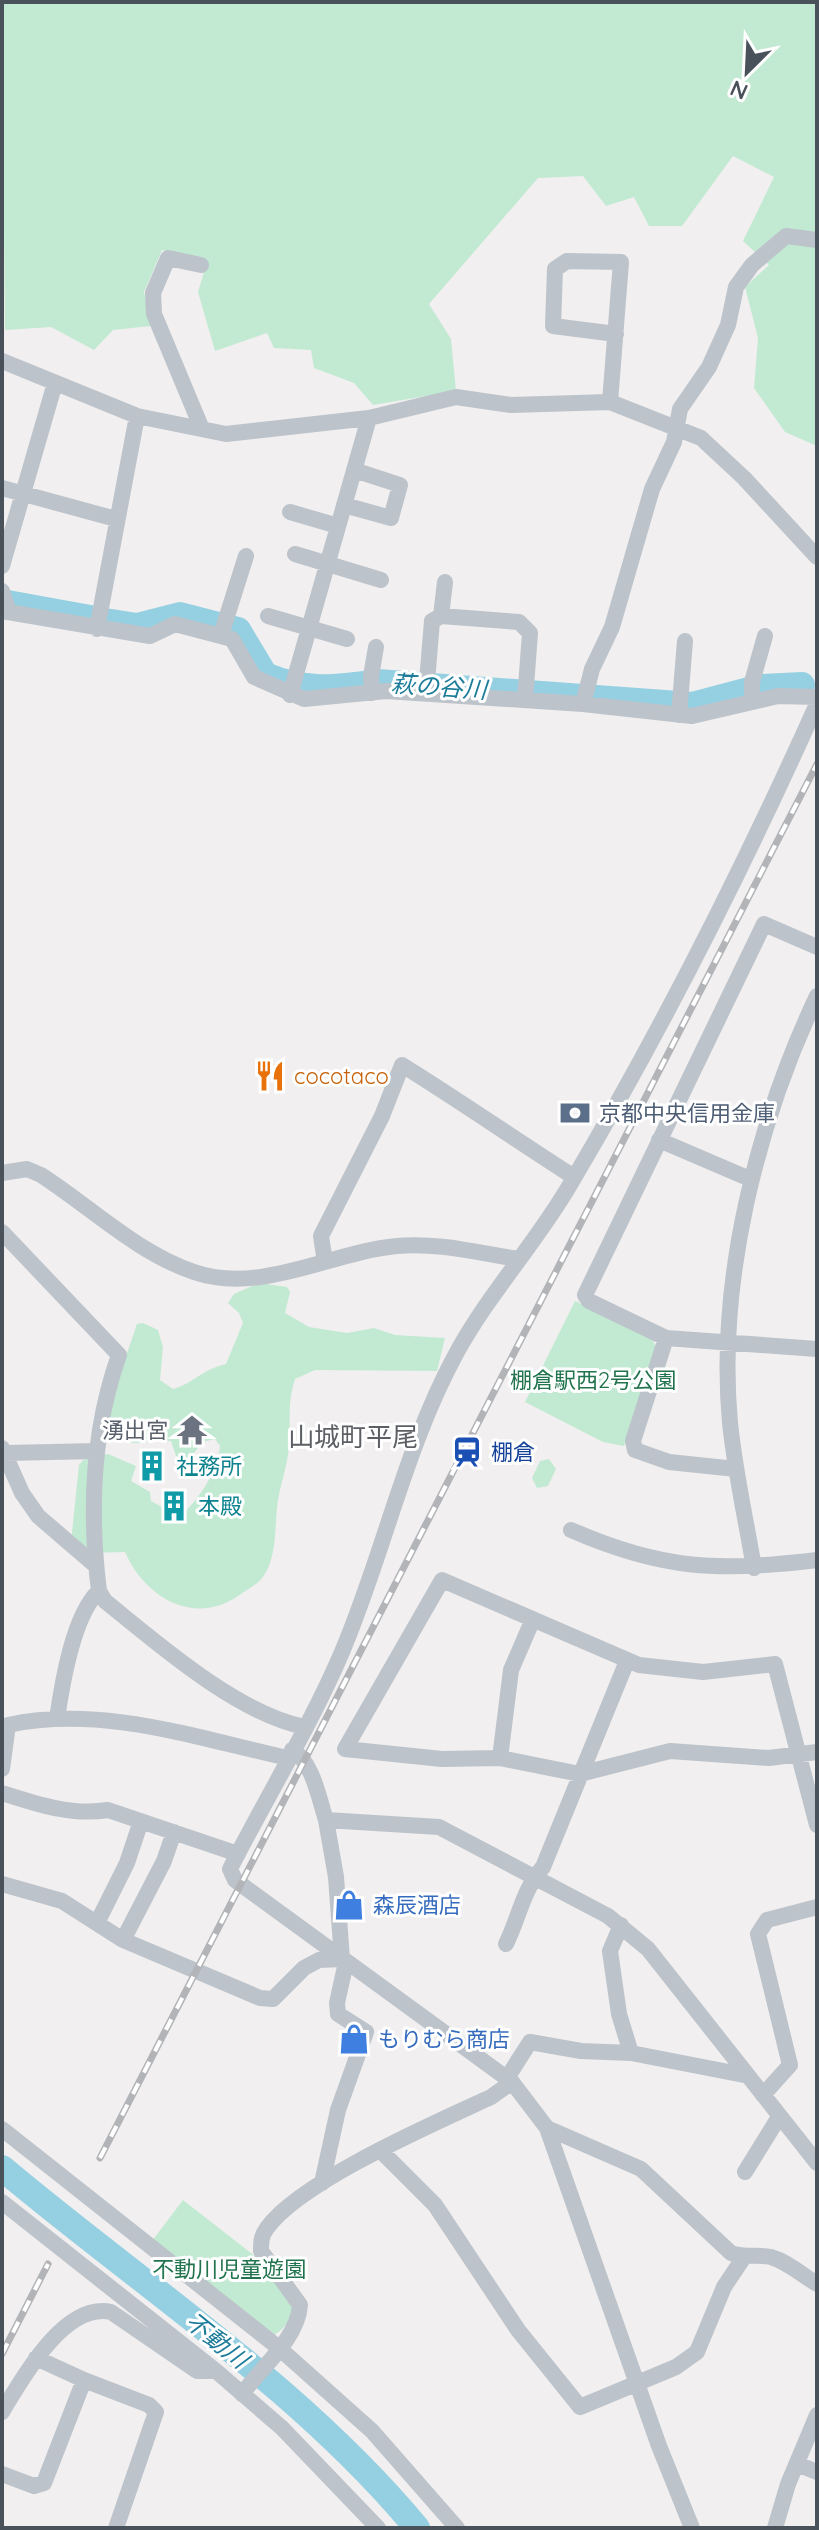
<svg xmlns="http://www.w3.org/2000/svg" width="819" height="2530" font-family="Quicksand,'Noto Sans JP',sans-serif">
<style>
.green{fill:#c2ead2}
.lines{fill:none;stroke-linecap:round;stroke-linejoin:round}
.river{stroke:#94d0e2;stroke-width:26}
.minor{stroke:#bcc3ca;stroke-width:16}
.rail-casing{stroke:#b2b4b8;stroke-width:7}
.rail{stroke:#fff;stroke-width:4;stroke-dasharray:12;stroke-linecap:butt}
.labels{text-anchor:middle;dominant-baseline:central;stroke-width:6;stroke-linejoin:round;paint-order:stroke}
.food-label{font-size:22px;fill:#c56008;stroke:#fff;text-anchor:start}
.service-label{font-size:22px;fill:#4e5e75;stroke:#fff;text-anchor:start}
.park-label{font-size:22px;fill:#21744d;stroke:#fff}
.worship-label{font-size:22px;fill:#5b616d;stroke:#fff;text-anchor:end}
.transit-label{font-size:22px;fill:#164399;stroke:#fff;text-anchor:start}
.culture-label{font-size:22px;fill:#0d838f;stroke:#fff;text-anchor:start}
.shop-label{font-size:22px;fill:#366cbe;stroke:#fff;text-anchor:start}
.water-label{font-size:24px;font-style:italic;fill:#1c7c9a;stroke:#fff}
.quarter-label{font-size:26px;fill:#5c5f63;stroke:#fff}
</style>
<rect width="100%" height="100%" fill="#f1efef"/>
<path class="green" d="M 2,2 L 817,2 L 817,446 L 785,432 L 754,388 L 758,338 L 745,287 L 769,265 L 743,241 L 774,177 L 733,156 L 682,226 L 649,226 L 634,197 L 606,206 L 583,176 L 538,178 L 429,304 L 451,339 L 456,391 L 373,405 L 354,383 L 314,368 L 311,350 L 274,348 L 267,333 L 215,351 L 198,292 L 207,262 L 162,250 L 144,292 L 151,326 L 113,330 L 94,350 L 51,327 L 5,330 Z
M 259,1283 L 287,1287 L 290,1292 L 285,1313 L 309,1327 L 347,1333 L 374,1328 L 395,1335 L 445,1338 L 437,1371 L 315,1370 L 295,1379 C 287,1403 291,1421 289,1445 C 288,1464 281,1482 278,1500 C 274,1525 278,1556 263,1577 C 257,1585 246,1590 238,1596 C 194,1626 145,1598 125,1552 L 88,1553 L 71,1542 L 79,1465 L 83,1460 L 108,1454 L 136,1466 L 131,1481 L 150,1492 L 151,1501 L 180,1517 C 198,1500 218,1472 220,1446 L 215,1439 L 202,1442 L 190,1459 L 176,1456 L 171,1441 L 133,1443 L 107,1429 L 106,1414 L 137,1324 L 143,1323 L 158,1330 L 163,1347 L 160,1380 L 173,1389 C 194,1383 201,1370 226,1364 L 243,1323 L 239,1313 L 228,1303 L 234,1294 Z
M 575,1301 L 652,1338 L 656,1348 L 624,1446 L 603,1442 L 525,1402 Z
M 549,1459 L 556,1469 L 548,1486 L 537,1488 L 532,1478 L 540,1461 Z
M 183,2200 L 260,2260 L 295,2307 C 293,2318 283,2331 272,2336 L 152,2241 Z"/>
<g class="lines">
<path class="river" d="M 2,602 L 90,618
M 105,621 L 137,626 L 180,615 L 238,630 L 265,675 C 304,692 336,688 377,682 L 692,705 L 760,687 L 802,685
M 2,2168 C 142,2286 299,2386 417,2528"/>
<path class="minor" d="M 201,265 L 168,258 L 153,293 L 154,314 L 202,429
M 2,361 L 137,416 L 226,434 L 369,418 L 456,397 L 511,405 L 610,402 L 701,438 L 744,478 L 817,557
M 610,402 L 621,262 L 567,261 L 555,269 L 553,326 L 616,334
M 2,488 L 116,519
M 344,505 L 391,518 L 400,485 L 354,470
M 290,512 L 338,526
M 295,554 L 381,580
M 2,566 L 55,383
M 2,591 L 9,612
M 2,611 L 150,636 L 175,624 L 232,639 L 254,677 L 304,699 L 386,691 L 583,704 L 692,716 L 778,696 L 817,697
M 268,616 L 347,639
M 441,616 L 445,582
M 97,629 L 137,416
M 221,635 L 246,556
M 372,693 L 371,676 L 376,647
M 426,694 L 432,621 L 441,616 L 519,622 L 530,633 L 525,700
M 290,695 L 369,418
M 752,700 L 752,682 L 765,636
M 583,704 L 592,669 L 612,627 L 652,489 L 674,442 L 680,409 L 709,367 L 728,325 L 736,287 L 752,265 L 786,236 L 817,240
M 679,715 L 685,641
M 817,947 L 764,924 L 585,1295 L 589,1301 L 666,1338 L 817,1349
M 659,1140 L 750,1179
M 2,1173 L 27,1169 L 41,1175 C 92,1208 136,1252 194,1272 C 261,1295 331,1252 397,1246 C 437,1242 478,1253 518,1259
M 2,1232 L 119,1355 C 92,1431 89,1511 99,1591 L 105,1601 C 158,1644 238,1714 305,1727
M 325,1262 L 321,1236 L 382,1116 L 402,1065 C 460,1101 516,1140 574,1177
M 666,1338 L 633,1441 L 635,1450 L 669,1462 L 736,1469
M 2,1448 L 22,1493 L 38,1516 L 96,1566
M 6,1453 L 97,1451
M 571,1530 C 662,1570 720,1572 817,1560
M 754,1568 C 746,1520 735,1472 730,1423 C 717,1281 757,1123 817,996
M 57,1719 C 62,1684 73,1615 99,1591
M 292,1750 C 313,1762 319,1799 326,1820 L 439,1827 L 608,1916 L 648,1949 L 817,2163
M 817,1752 L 769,1758 L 670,1751 L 580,1774 L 500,1758 L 442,1759 L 345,1749 L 442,1580 L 639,1665 L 703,1672 L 775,1664 L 817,1825
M 500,1758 L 511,1670 L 533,1619
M 2,1769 L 8,1725 C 103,1705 196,1738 288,1758
M 2,1793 C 36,1804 72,1816 108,1810 L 238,1854
M 2,1884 L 62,1901 L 123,1940 L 260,1998 L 273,1999 L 304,1968 L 319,1960 L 342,1959 L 336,1877 L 326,1820
M 97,1923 L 127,1863 L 141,1821
M 621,1925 L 610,1951 L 619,2014 L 631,2053 L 744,2075
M 123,1940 L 164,1861 L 174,1832
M 506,1944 C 519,1918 523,1889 543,1867 L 627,1661
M 507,2078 L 530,2042 L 581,2051 L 631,2053
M 763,2095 L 790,2065 L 758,1934 L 767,1920 L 817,1907
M 547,2128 L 641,2169 L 731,2253 C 745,2258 757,2254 771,2257 C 788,2262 802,2275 817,2284
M 2,2129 L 279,2348 L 372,2431 L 457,2528
M 381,2151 L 435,2205 L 518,2330 L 580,2407 L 676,2367 L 697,2352 L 724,2287 L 744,2257
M 745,2172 L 779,2117
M 322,2183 L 338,2110 L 366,2032 L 338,2014 L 337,2003 L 346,1962
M 2,2202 L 216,2371 L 282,2428 L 378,2528
M 84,2380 L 149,2405 L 156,2412 L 116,2528
M 242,2394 C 261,2368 298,2338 300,2305 L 261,2251 C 261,2242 261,2236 267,2228 C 301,2181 435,2123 491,2097 L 512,2082
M 2,2412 C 22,2379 64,2302 111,2312 L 197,2371 L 216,2371
M 797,2464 L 817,2472
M 2,2474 L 34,2486 L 44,2483 L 84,2380 L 36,2358
M 692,2528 L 659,2446 L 547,2128 L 512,2082 L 235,1880 L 230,1869 C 267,1796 310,1727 342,1652 C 384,1553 405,1447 457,1352 C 490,1292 537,1242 571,1183 C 664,1026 742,871 817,704
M 775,2528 L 788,2484 L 817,2415"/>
<g class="rail-casing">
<path id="rail" d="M 100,2158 L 817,764
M 2,2354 L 48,2264"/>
</g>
<use href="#rail" class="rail"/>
</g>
<defs>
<g id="restaurant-bare" transform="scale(2.4)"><path d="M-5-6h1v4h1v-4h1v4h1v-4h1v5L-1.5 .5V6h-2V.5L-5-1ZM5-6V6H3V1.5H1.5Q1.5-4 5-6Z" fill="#e8710a" stroke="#fff" stroke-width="2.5" paint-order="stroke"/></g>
<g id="bank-bare" transform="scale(2.4)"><path d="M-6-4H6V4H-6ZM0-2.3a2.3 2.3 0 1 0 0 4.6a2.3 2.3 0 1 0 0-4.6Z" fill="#5c6f8a" stroke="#fff" stroke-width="2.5" paint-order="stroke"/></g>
<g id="temple-bare" transform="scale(2.4)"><path d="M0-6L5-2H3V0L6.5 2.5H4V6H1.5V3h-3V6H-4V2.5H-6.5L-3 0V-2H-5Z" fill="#6b7280" stroke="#fff" stroke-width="2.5" paint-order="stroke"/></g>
<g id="station-bare" transform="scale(2.4)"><path d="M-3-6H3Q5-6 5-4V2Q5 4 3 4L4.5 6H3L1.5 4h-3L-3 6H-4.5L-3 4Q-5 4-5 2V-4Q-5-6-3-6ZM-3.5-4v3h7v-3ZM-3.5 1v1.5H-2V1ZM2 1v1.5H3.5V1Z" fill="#1a4fb4" stroke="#fff" stroke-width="2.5" paint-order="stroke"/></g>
<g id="building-bare" transform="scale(2.4)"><path d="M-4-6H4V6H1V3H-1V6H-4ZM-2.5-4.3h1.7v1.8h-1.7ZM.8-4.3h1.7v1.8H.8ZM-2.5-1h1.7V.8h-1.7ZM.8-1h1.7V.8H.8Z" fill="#0f9aa8" stroke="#fff" stroke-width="2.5" paint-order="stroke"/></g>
<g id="shop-bare" transform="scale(2.4)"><path d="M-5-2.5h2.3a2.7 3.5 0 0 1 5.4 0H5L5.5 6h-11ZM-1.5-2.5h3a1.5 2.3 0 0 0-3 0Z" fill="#3f7fe0" stroke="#fff" stroke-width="2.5" paint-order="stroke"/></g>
</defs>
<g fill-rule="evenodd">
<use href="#restaurant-bare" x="270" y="1076"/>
<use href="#bank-bare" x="575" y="1113"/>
<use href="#temple-bare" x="192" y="1430"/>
<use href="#station-bare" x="467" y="1452"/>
<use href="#building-bare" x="152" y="1466"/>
<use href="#building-bare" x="174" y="1506"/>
<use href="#shop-bare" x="349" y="1905"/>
<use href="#shop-bare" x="354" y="2039"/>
</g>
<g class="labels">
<g class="food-label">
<text x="294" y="1076">cocotaco</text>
</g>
<g class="service-label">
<text x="599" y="1113">京都中央信用金庫</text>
</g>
<g class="park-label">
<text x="593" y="1380">棚倉駅西2号公園</text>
<text x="229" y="2269">不動川児童遊園</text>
</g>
<g class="worship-label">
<text x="168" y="1430">湧出宮</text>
</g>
<g class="transit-label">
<text x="491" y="1452">棚倉</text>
</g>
<g class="culture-label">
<text x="176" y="1466">社務所</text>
<text x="198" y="1506">本殿</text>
</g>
<g class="shop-label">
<text x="373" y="1905">森辰酒店</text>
<text x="378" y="2039">もりむら商店</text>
</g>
<g class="water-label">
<text transform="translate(439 686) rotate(4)">萩の谷川</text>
<text transform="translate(217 2340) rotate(39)">不動川</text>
</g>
<g class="quarter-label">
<text x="353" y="1436">山城町平尾</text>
</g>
</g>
<rect width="819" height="2530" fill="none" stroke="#49515a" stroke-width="8"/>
<g transform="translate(747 72) rotate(204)" stroke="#ffffff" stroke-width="6" paint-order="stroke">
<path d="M0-6L14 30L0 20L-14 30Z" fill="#49515a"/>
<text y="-12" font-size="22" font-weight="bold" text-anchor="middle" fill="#49515a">N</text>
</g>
</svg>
